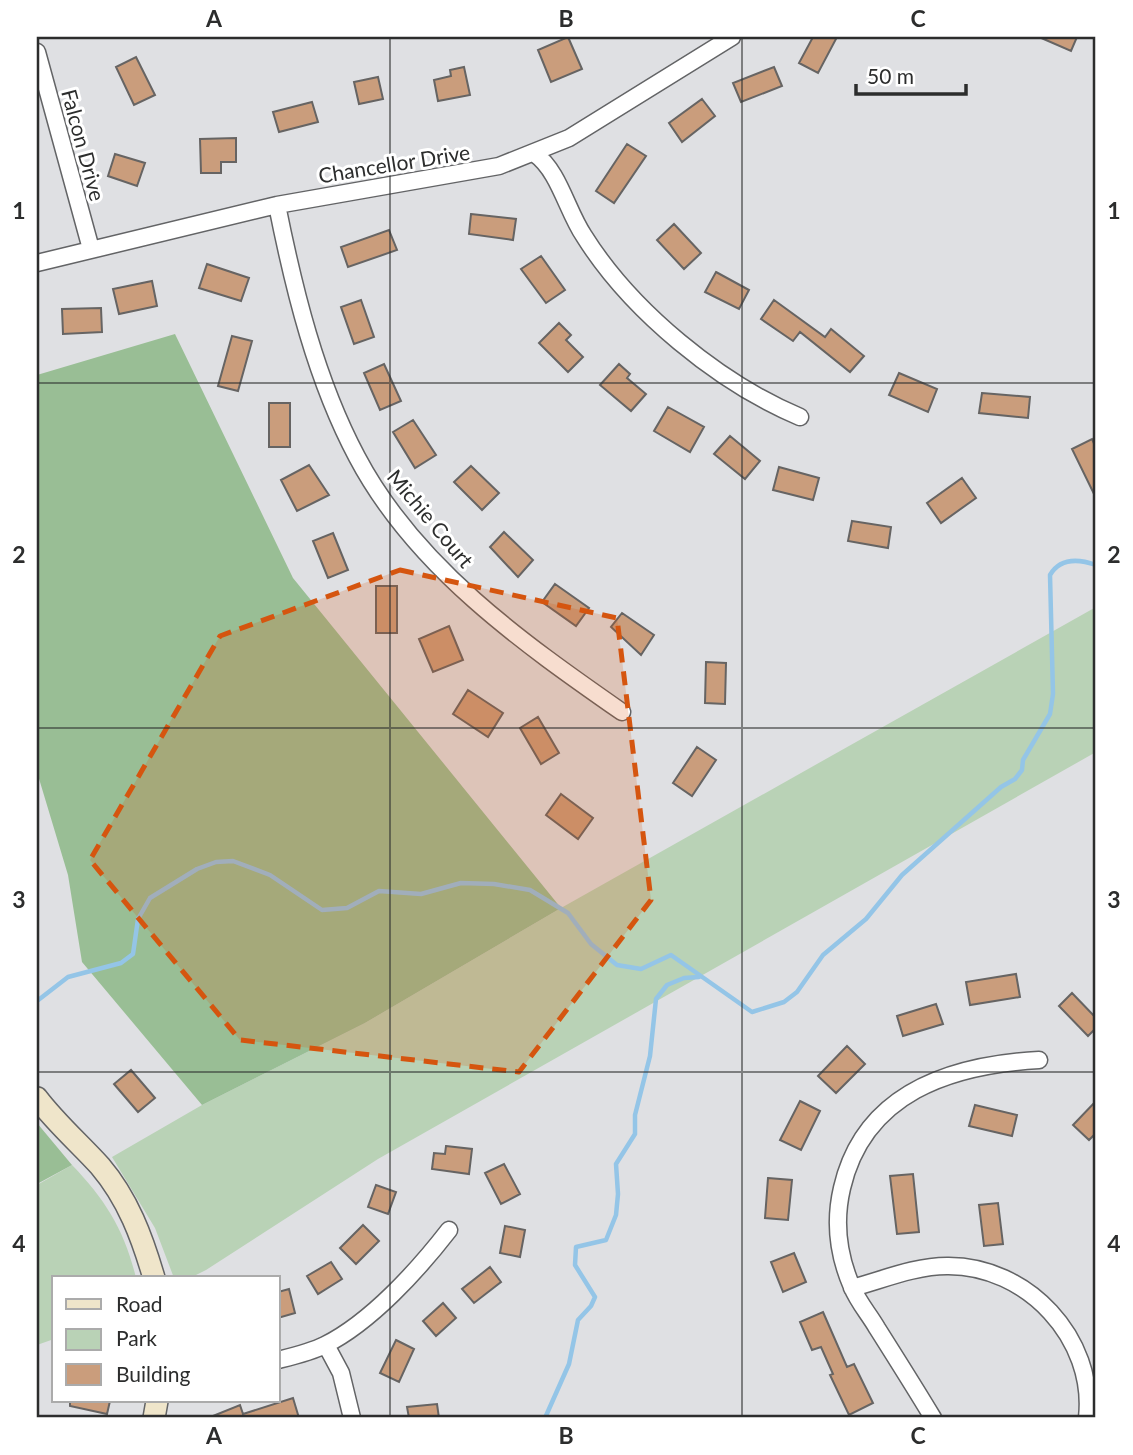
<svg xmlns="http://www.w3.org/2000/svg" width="1133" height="1455" font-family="Lato,sans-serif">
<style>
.green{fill:#b9d2b6}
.forest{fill:#99be95}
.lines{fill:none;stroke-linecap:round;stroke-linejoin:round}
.stream{stroke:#94c5e7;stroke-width:4.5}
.building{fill:#ca9d7c;stroke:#666463;stroke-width:2}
.street-casing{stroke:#636466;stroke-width:19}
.secondary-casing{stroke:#636466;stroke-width:24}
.street{stroke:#fff;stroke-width:16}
.secondary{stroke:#efe5ca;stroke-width:21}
.marked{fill:#d5550f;fill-opacity:0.2;stroke:#d5550f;stroke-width:5;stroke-dasharray:14 9;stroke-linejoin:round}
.grid{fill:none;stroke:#2c2d2d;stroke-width:2;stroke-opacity:0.55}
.labels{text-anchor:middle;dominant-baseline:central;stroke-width:6;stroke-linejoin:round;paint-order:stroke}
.street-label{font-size:21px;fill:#2c2d2d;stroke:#fff}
.neatline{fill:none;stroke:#2c2d2d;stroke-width:2.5}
.grid-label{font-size:23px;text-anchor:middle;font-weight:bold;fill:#2c2d2d}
</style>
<rect width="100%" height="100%" fill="#dfe0e3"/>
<path class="green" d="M 1096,607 L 1096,752 L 378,1159 L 206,1270 L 190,1278 L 174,1278 L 155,1228 L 112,1157 L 202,1105 L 365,1023 L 561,908 Z
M 72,1165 C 105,1199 125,1231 136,1278 L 54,1278 L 54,1339 L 37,1345 L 37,1185 Z"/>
<path class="forest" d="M 175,334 L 293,578 L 561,908 L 365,1023 L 202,1105 L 82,962 L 68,875 L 37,772 L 37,375 Z
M 37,1123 L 72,1165 L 37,1184 Z"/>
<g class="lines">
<path class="stream" d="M 37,1001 L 68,977 L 121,963 L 133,954 L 138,919 L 150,898 L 197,869 L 216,862 L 233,861 L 270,875 L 322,910 L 347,908 L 379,891 L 421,894 L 461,883 L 494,884 L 530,890 L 568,913 L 591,944 L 617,965 L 641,969 L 671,955 L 752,1012 L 784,1002 L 797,992 L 823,955 L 866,919 L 902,875 L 1001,787 L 1015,779 L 1022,770 L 1023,760 L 1050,714 L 1053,694 L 1050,575 C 1060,558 1079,559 1096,565
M 545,1418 L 569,1364 L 578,1320 L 591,1306 L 595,1297 L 575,1265 L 576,1247 L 606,1240 L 616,1215 L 618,1194 L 616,1164 L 635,1134 L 635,1115 L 650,1056 L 656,999 L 667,985 L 684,978 L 699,977"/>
</g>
<path class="building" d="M 568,37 L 582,69 L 551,82 L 538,50 Z
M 813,37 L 837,37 L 818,73 L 799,63 Z
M 1039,37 L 1077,37 L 1071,51 Z
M 136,57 L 155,95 L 134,105 L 116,67 Z
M 464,67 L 470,95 L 438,101 L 434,80 L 451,76 L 450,70 Z
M 774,67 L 782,86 L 741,102 L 733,83 Z
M 378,77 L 383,99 L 359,104 L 354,82 Z
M 702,99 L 715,116 L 682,142 L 669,123 Z
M 312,102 L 318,122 L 279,132 L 273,112 Z
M 236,138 L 236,162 L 221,162 L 221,173 L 201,173 L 200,139 Z
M 627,144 L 646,156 L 614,203 L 596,191 Z
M 115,154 L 145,163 L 137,186 L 108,176 Z
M 471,214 L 516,219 L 513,240 L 469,234 Z
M 674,224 L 701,253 L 684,269 L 657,240 Z
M 389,230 L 397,250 L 348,267 L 341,247 Z
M 541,256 L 565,290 L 546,303 L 521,269 Z
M 207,264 L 249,278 L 241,301 L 199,288 Z
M 716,272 L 749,290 L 739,309 L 705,292 Z
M 152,281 L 157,306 L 119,314 L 113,289 Z
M 361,300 L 374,337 L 354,344 L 341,307 Z
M 774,300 L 825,337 L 831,329 L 864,356 L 850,372 L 800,332 L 793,341 L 761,319 Z
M 101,308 L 102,332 L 63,334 L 62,309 Z
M 559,323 L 571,335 L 566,340 L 583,357 L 568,372 L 539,343 Z
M 232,336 L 252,341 L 238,391 L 218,386 Z
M 384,364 L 401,401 L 380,410 L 364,373 Z
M 619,364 L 630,374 L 627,378 L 646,394 L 631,411 L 600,385 Z
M 899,373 L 937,389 L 928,412 L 889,395 Z
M 982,393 L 1030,397 L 1028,418 L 979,413 Z
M 269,403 L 290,403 L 290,447 L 269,447 Z
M 668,407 L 704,427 L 690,452 L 654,431 Z
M 413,420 L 436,455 L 415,468 L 393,432 Z
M 730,436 L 760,461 L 745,479 L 714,454 Z
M 1092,439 L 1096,448 L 1096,498 L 1072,449 Z
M 309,465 L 329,495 L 297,511 L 281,480 Z
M 471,466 L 499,493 L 482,510 L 454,482 Z
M 779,467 L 819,478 L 813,500 L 773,490 Z
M 962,478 L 976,498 L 941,523 L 927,503 Z
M 852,521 L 891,527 L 888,548 L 848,541 Z
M 504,532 L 533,560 L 518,577 L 490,547 Z
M 333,533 L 348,570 L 328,578 L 313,541 Z
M 555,584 L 589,608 L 576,626 L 542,602 Z
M 376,586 L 397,586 L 397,633 L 376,633 Z
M 622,613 L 654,635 L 641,655 L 611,627 Z
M 449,626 L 463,660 L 433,672 L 419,639 Z
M 706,662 L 726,663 L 725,704 L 705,703 Z
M 468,690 L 503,713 L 488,737 L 453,714 Z
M 538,717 L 559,753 L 541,764 L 520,728 Z
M 697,747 L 716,760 L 692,796 L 673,783 Z
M 561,794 L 593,818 L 578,839 L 546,815 Z
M 1016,974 L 1020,997 L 970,1005 L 966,982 Z
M 1072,993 L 1096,1018 L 1096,1028 L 1088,1036 L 1059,1006 Z
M 936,1004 L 943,1024 L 903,1036 L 897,1016 Z
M 847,1046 L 865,1064 L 836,1093 L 818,1076 Z
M 131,1070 L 155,1098 L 138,1112 L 114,1084 Z
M 800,1101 L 820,1111 L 801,1150 L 780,1140 Z
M 1096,1101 L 1096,1133 L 1089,1140 L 1073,1125 Z
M 975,1105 L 1017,1115 L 1012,1136 L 969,1126 Z
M 446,1146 L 472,1149 L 469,1174 L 432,1169 L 434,1153 L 445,1154 Z
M 504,1164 L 520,1194 L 501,1204 L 485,1173 Z
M 913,1174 L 919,1232 L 897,1234 L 890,1176 Z
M 768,1178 L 792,1180 L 788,1220 L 765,1218 Z
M 376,1185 L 396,1192 L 388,1214 L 368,1207 Z
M 998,1203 L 1003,1244 L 984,1246 L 979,1205 Z
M 363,1225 L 379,1241 L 356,1264 L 340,1248 Z
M 505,1226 L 525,1230 L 520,1257 L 500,1253 Z
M 794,1253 L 806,1282 L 783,1292 L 771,1262 Z
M 331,1262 L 342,1279 L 318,1294 L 307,1276 Z
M 490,1267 L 501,1282 L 474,1303 L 462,1289 Z
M 289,1289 L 295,1313 L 278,1318 L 278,1292 Z
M 443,1303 L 456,1318 L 436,1336 L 423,1321 Z
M 823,1312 L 847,1367 L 854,1364 L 873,1403 L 849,1415 L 830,1375 L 833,1374 L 821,1347 L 812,1350 L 800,1322 Z
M 396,1340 L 414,1349 L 399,1382 L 380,1373 Z
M 293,1398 L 299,1418 L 208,1418 L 240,1405 L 243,1414 Z
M 70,1401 L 110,1401 L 107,1414 L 70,1406 Z
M 437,1404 L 439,1418 L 409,1418 L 407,1407 Z"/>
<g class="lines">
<g class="street-casing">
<path id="street" d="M 37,52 L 91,249
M 535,154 C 559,171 567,211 584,236 C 631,311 719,383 800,417
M 277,205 C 294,290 316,380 357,457 C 415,567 523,643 622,712
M 37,263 L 277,205 L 499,166 L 569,138 L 732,37
M 852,1288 C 882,1280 915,1266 947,1266 C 1027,1265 1096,1339 1087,1418
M 326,1345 L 341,1373 L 352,1418
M 278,1360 C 294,1356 311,1352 325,1345 C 371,1322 418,1270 449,1230
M 933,1418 C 915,1388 896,1358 877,1328 C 869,1314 858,1302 852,1287 C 838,1255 834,1222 842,1188 C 864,1093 950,1065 1039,1060"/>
</g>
<g class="secondary-casing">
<path id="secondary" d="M 37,1098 C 56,1123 79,1143 100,1166 C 128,1199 142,1237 154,1278
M 154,1418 L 157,1401"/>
</g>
<use href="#street" class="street"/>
<use href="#secondary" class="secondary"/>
</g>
<path class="marked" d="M 400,570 L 617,618 L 651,900 L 519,1072 L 240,1040 L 90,860 L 220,636 Z"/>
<path class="grid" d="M 390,37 L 390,1418M 742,37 L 742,1418M 37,383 L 1096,383M 37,728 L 1096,728M 37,1072 L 1096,1072"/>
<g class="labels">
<g class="street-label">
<text transform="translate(84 145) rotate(75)">Falcon Drive</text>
<text transform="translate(394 163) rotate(-9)">Chancellor Drive</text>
<text transform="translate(431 518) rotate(50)">Michie Court</text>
</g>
</g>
<rect width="1133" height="1455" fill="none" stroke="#ffffff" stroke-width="77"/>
<rect x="52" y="1276" width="228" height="126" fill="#ffffff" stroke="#ababab" stroke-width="2"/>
<rect x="66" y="1299" width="35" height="10" fill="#efe5ca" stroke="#ababab" stroke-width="2"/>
<text x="116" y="1312" font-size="21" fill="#2c2d2d">Road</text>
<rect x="66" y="1329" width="35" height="21" fill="#b9d2b6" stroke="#ababab" stroke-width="2"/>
<text x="116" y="1346" font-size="21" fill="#2c2d2d">Park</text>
<rect x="66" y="1364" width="35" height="21" fill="#ca9d7c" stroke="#ababab" stroke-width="2"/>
<text x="116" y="1382" font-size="21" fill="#2c2d2d">Building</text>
<path d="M856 84v10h110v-10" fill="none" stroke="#2c2d2d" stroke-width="3.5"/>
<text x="867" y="84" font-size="21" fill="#2c2d2d" stroke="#ffffff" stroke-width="5" paint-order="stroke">50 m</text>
<rect x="38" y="38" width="1056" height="1378" class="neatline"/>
<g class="grid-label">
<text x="214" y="27">A</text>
<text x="566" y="27">B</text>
<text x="918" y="27">C</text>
<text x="19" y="219">1</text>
<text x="1114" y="219">1</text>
<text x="19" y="563">2</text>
<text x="1114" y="563">2</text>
<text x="19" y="908">3</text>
<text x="1114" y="908">3</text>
<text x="19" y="1252">4</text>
<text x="1114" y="1252">4</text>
<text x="214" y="1444">A</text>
<text x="566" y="1444">B</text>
<text x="918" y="1444">C</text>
</g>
</svg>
